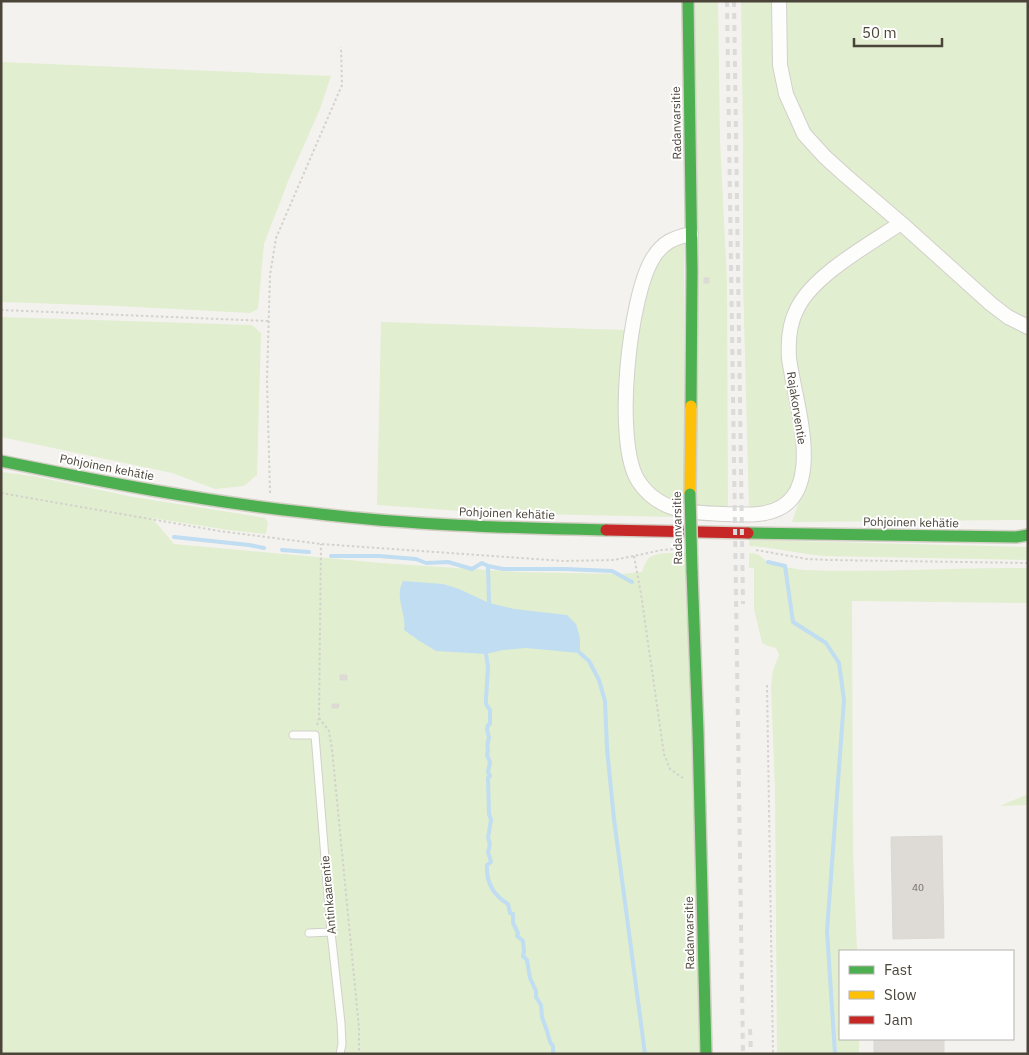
<svg xmlns="http://www.w3.org/2000/svg" width="1029" height="1055" font-family="'IBM Plex Sans',sans-serif">
<style>
.green{fill:#e1eecf}
.water{fill:#c0ddf1}
.lines{fill:none;stroke-linecap:round;stroke-linejoin:round}
.stream{stroke:#c0ddf1;stroke-width:4}
.building{fill:#dedbd6;stroke:#dcd9d4}
.lane-casing{stroke:#d2d0cb;stroke-width:9}
.street-casing{stroke:#d2d0cb;stroke-width:16}
.fast-casing{stroke:#d3cfc5;stroke-width:14}
.slow-casing{stroke:#d3cfc5;stroke-width:14}
.jam-casing{stroke:#d3cfc5;stroke-width:14}
.path{stroke:#d3d2cc;stroke-width:2;stroke-dasharray:2.5 2.5;stroke-linecap:butt}
.lane{stroke:#fdfdfc;stroke-width:7}
.street{stroke:#fdfdfc;stroke-width:14}
.fast{stroke:#4caf50;stroke-width:11}
.slow{stroke:#ffc107;stroke-width:11}
.jam{stroke:#c62828;stroke-width:11}
.rail{stroke:#dbdbda;stroke-width:4;stroke-dasharray:6 6;stroke-linecap:butt}
.fast-bridge-casing{stroke:#d3cfc5;stroke-width:14;stroke-linecap:butt}
.fast-bridge{stroke:#4caf50;stroke-width:11}
.labels{text-anchor:middle;dominant-baseline:central;stroke-width:4;stroke-linejoin:round;paint-order:stroke}
.number-label{font-size:10px;fill:#706a61}
.street-label{font-size:12px;fill:#4b4439;stroke:#fff}
</style>
<rect width="100%" height="100%" fill="#f4f2ee"/>
<path class="green" d="M 690,1 L 718,1 L 720,140 L 727,282 L 728,511 L 696,509 Z
M 741,1 L 772,1 L 773,35 L 775,68 L 785,107 L 886,216 L 888,223 L 887,227 L 832,267 L 787,322 L 797,434 L 796,468 L 792,491 L 773,507 L 749,510 L 743,281 L 743,140 Z
M 784,1 L 1028,1 L 1028,320 L 1018,316 L 1003,306 L 839,163 L 807,130 L 794,103 L 785,65 Z
M 1,62 L 331,76 L 320,109 L 289,179 L 264,244 L 258,309 L 250,313 L 117,306 L 1,302 Z
M 896,233 L 906,234 L 1028,331 L 1028,520 L 792,522 L 801,495 L 793,354 L 800,310 L 826,280 Z
M 675,242 L 684,243 L 684,508 L 650,491 L 632,450 L 632,359 L 651,268 Z
M 1,317 L 252,325 L 261,333 L 257,475 L 244,486 L 215,489 L 172,473 L 1,437 Z
M 381,322 L 627,330 L 628,474 C 631,479 633,485 636,489 C 645,502 662,513 677,517 L 489,513 L 377,505 Z
M 1,472 L 33,476 L 133,497 L 254,516 L 265,518 L 268,523 L 266,534 L 228,530 L 152,518 L 174,544 L 381,563 L 518,572 L 622,574 L 642,572 C 644,567 646,560 650,557 C 658,552 676,553 685,552 L 701,1054 L 1,1054 Z
M 749,540 L 1028,547 L 1028,560 L 824,556 C 799,554 774,547 749,546 Z
M 749,553 C 764,554 759,558 769,562 C 775,565 799,570 806,570 C 880,573 954,567 1028,568 L 1028,603 L 852,601 L 853,851 L 857,951 L 840,951 L 840,1039 L 859,1039 L 859,1054 L 777,1054 L 775,790 L 771,687 L 773,670 L 779,655 L 776,648 L 768,646 L 762,643 L 754,609 L 754,568 L 749,568 Z
M 1028,794 L 1028,805 L 1000,806 Z"/>
<path class="water" d="M 403,581 L 443,584 L 459,589 L 489,603 L 514,609 L 567,615 L 576,624 L 580,638 L 580,653 L 526,648 L 503,650 L 486,654 L 436,651 L 418,640 L 404,630 C 407,615 394,597 403,581 Z"/>
<g class="lines">
<path class="stream" d="M 174,537 L 249,545 L 264,548
M 282,550 L 309,552
M 331,556 L 379,556 L 416,559 L 426,563 L 448,562 L 472,569 L 482,563 L 488,566
M 768,562 L 785,566 L 793,622 L 826,643 L 839,663 L 844,700 L 827,931 L 835,1054
M 489,603 L 488,566 L 503,569 L 565,569 L 612,571 L 632,582
M 580,653 L 589,661 L 599,680 L 605,701 L 607,749 L 614,819 L 645,1054
M 486,654 L 488,667 L 486,699 L 486,704 L 490,710 L 490,724 L 488,725 L 487,729 L 489,738 C 487,743 487,746 488,751 L 487,755 L 490,762 L 488,772 L 490,776 L 488,778 L 489,814 L 491,820 L 488,838 C 491,843 490,847 488,852 L 491,862 L 487,865 C 486,882 493,895 508,904 L 510,913 L 513,914 L 513,923 L 518,933 L 517,936 L 523,941 L 524,951 L 523,956 L 527,960 L 530,978 L 536,991 L 536,997 L 541,1005 L 542,1017 L 547,1031 L 550,1042 L 553,1046 L 553,1054"/>
</g>
<path class="building" d="M 704,278 L 709,278 L 709,283 L 704,283 Z
M 340,675 L 347,675 L 347,680 L 340,680 Z
M 332,704 L 339,704 L 338,708 L 332,708 Z
M 942,836 L 944,938 L 893,939 L 891,837 Z
M 874,1039 L 944,1039 L 944,1054 L 874,1054 Z"/>
<g class="lines">
<g class="lane-casing">
<path id="lane" d="M 293,735 L 315,735 L 331,932 L 341,1023 L 342,1044 L 340,1054
M 309,933 L 331,932"/>
</g>
<g class="street-casing">
<path id="street" d="M 779,1 L 780,65 L 786,94 L 804,134 L 825,157 L 846,176 L 901,223
M 691,234 C 673,238 663,242 653,258 C 629,296 613,445 639,482 C 660,513 693,513 726,514 C 739,514 752,516 765,513 C 831,501 794,401 789,358 C 788,342 789,324 797,309 C 813,275 870,244 901,223 L 991,304 L 1008,317 L 1028,327"/>
</g>
<g class="fast-casing">
<path id="fast" d="M 688,1 L 692,271 L 691,406
M 1,461 C 104,482 207,502 311,513 C 409,525 507,528 606,530
M 748,533 L 1016,537 L 1028,535
M 692,571 L 698,732 L 706,1054"/>
</g>
<g class="slow-casing">
<path id="slow" d="M 690,494 L 691,406"/>
</g>
<g class="jam-casing">
<path id="jam" d="M 606,530 L 748,533"/>
</g>
<path class="path" d="M 1,310 L 268,321
M 1,493 L 219,531 L 321,544 L 564,561 L 614,560 L 662,550 L 676,549
M 270,493 L 267,380 L 270,275 L 276,238 L 342,85 L 341,47
M 756,550 L 807,559 L 830,560 L 1028,563
M 634,556 L 641,594 L 664,754 L 670,769 L 683,778
M 767,685 L 773,1054
M 319,718 L 329,731 L 332,749 L 359,1028 L 359,1054
M 317,725 L 319,718 L 321,544"/>
<use href="#lane" class="lane"/>
<use href="#street" class="street"/>
<use href="#fast" class="fast"/>
<use href="#slow" class="slow"/>
<use href="#jam" class="jam"/>
<path class="rail" d="M 727,1 L 743,1054
M 734,1 L 743,604
M 750,1029 L 751,1054"/>
<g class="fast-bridge-casing">
<path id="fast-bridge" d="M 690,494 L 692,571"/>
</g>
<use href="#fast-bridge" class="fast-bridge"/>
</g>
<g class="labels">
<g class="number-label">
<text x="918" y="887">40</text>
</g>
<g class="street-label">
<text transform="translate(676 123) rotate(-91)">Radanvarsitie</text>
<text transform="translate(797 408) rotate(81)">Rajakorventie</text>
<text transform="translate(107 467) rotate(11)">Pohjoinen kehätie</text>
<text transform="translate(507 513) rotate(2)">Pohjoinen kehätie</text>
<text transform="translate(911 522) rotate(1)">Pohjoinen kehätie</text>
<text transform="translate(677 528) rotate(-91)">Radanvarsitie</text>
<text transform="translate(328 895) rotate(-95)">Antinkaarentie</text>
<text transform="translate(689 933) rotate(-91)">Radanvarsitie</text>
</g>
</g>
<rect width="1029" height="1055" fill="none" stroke="#4b4439" stroke-width="5"/>
<rect x="839" y="950" width="175" height="90" fill="#ffffff" stroke="#b7b4b0"/>
<rect x="849" y="966" width="25" height="8" fill="#4caf50" stroke="#b7b4b0"/>
<text x="884" y="975" font-size="15" fill="#4b4439">Fast</text>
<rect x="849" y="991" width="25" height="8" fill="#ffc107" stroke="#b7b4b0"/>
<text x="884" y="1000" font-size="15" fill="#4b4439">Slow</text>
<rect x="849" y="1016" width="25" height="8" fill="#c62828" stroke="#b7b4b0"/>
<text x="884" y="1025" font-size="15" fill="#4b4439">Jam</text>
<path d="M854 38v8h88v-8" fill="none" stroke="#4b4439" stroke-width="2.5"/>
<text x="862" y="38" font-size="15" fill="#4b4439" stroke="#ffffff" stroke-width="4" paint-order="stroke">50 m</text>
</svg>
